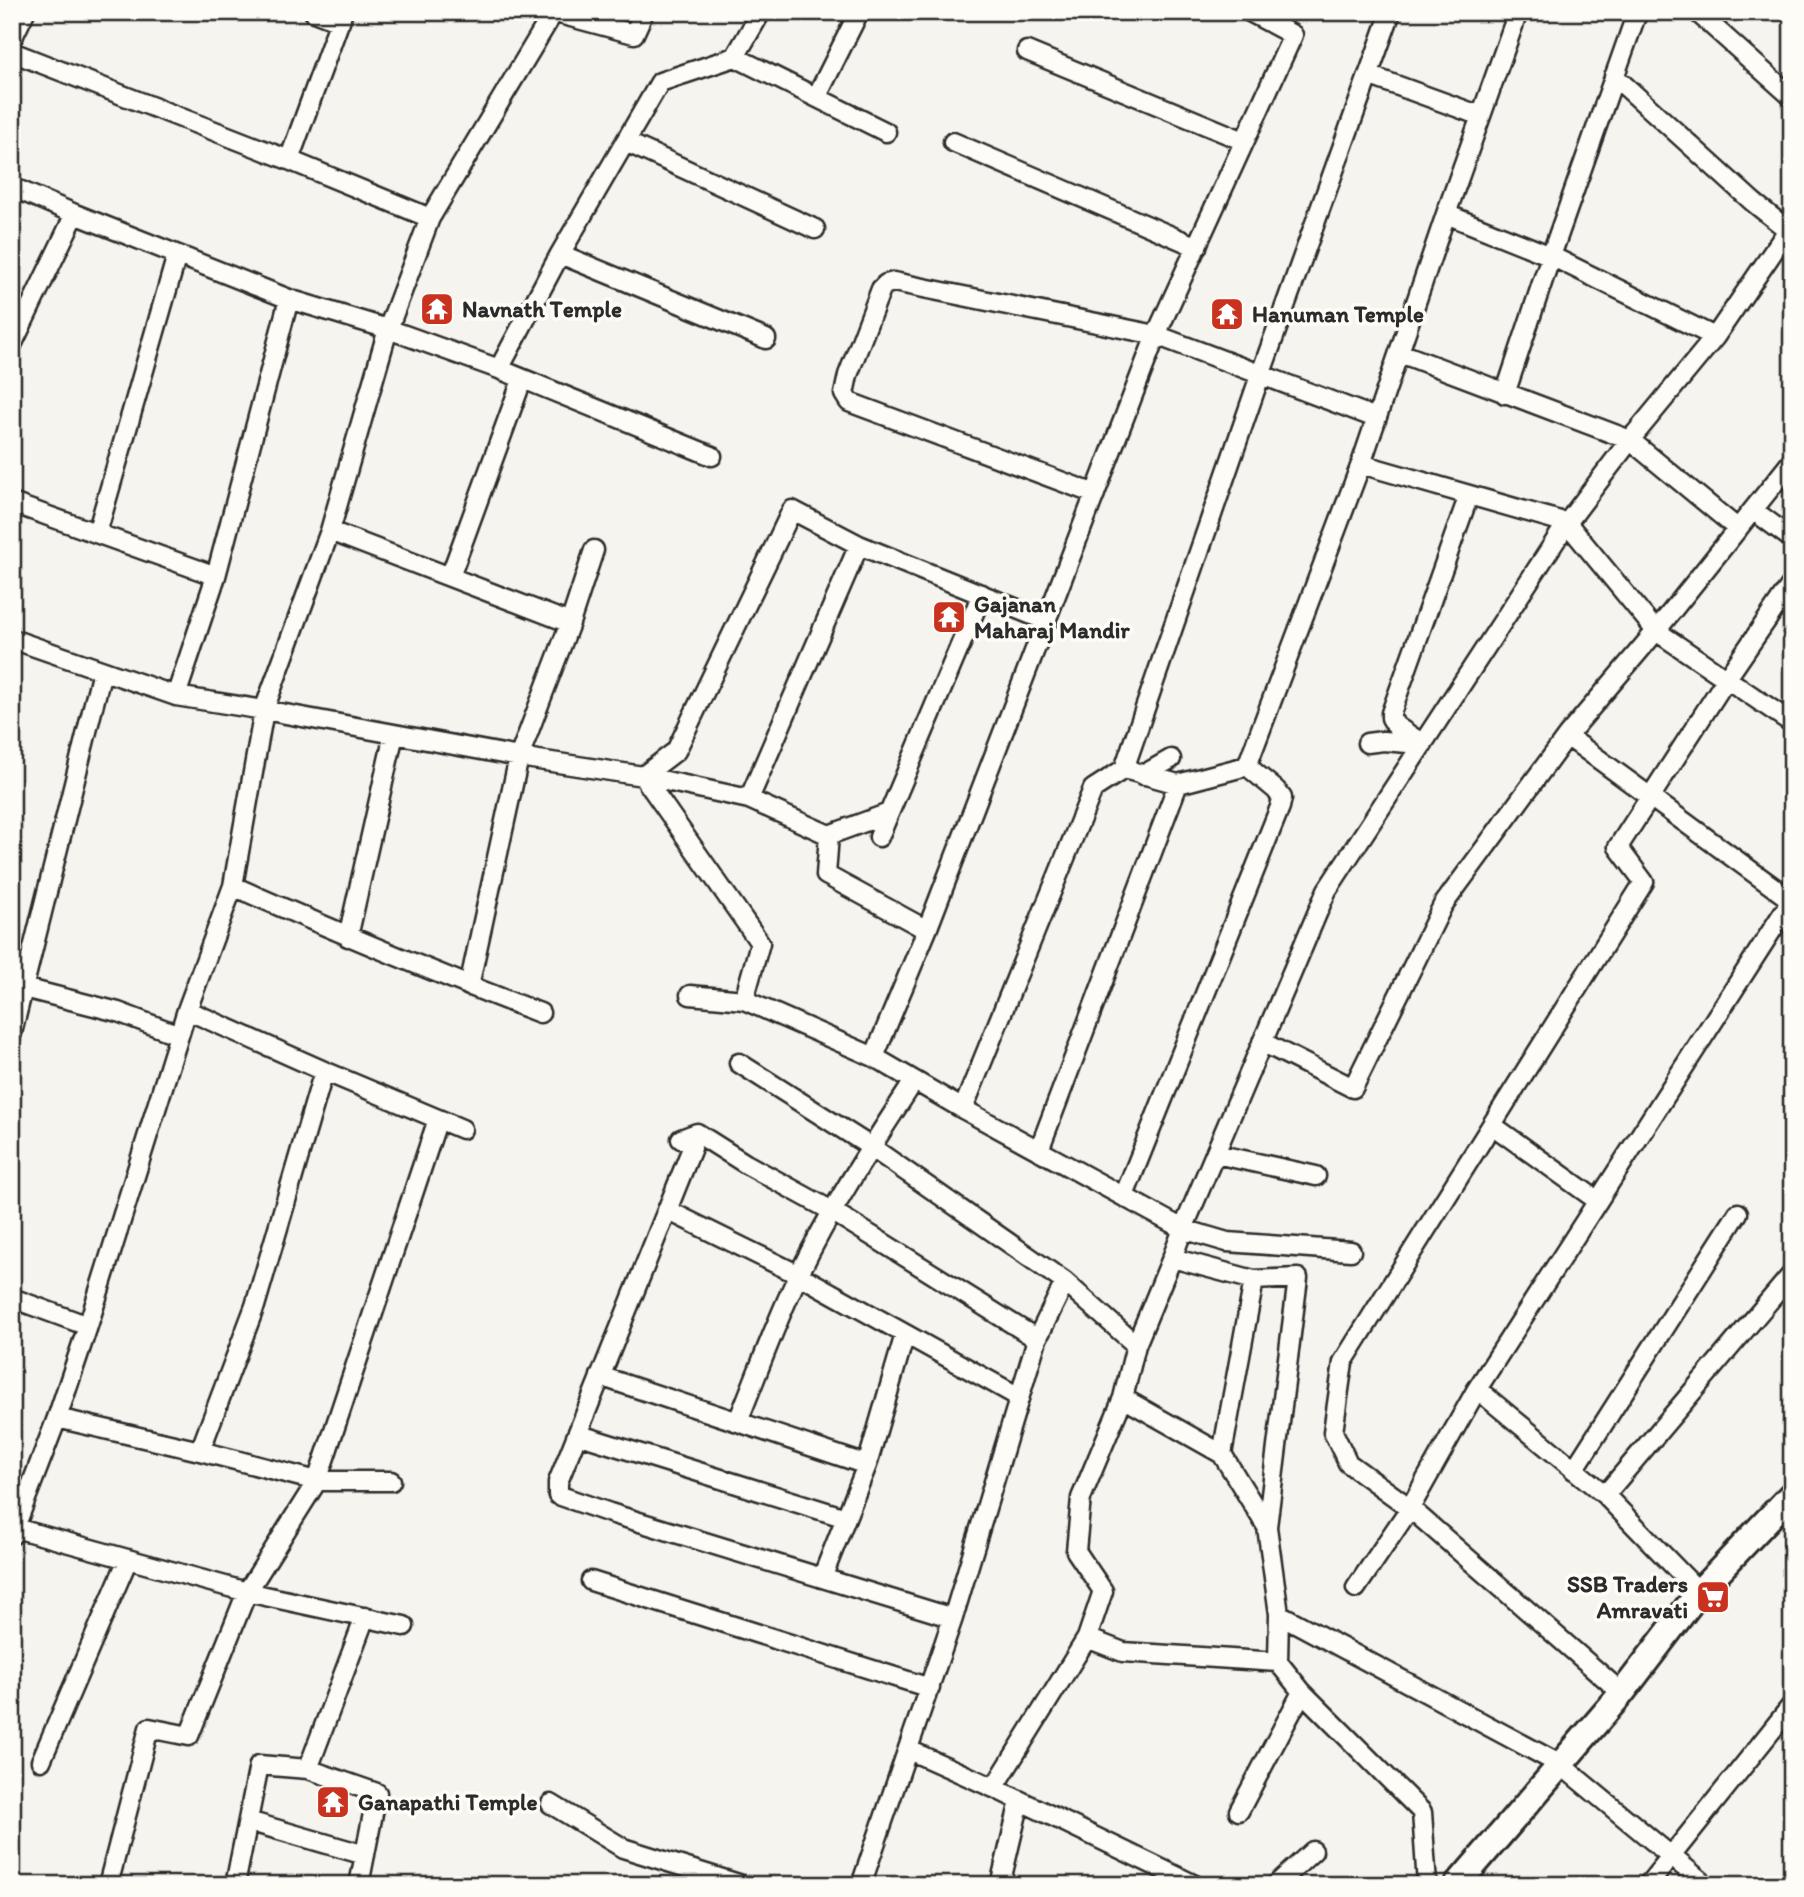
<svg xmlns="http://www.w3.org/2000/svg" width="1804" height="1897" font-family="Itim,sans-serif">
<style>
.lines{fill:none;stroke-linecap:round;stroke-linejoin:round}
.street-casing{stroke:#2b2b2b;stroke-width:23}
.secondary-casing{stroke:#2b2b2b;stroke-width:30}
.street{stroke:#fdfcf7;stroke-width:18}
.secondary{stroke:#fdfcf7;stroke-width:24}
.labels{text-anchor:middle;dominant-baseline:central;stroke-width:7;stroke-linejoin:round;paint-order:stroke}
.poi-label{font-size:23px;font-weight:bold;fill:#2b2b2b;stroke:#fdfcf7;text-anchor:start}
</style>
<rect width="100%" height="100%" fill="#f5f4ef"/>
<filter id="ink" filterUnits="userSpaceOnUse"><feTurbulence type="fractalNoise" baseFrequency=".0143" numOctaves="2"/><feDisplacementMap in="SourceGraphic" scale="14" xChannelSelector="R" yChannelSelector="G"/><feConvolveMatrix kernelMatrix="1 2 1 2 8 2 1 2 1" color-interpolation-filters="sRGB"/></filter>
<g filter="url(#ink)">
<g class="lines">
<g class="street-casing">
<path id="street" d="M 314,12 L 340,22
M 552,12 L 634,34 L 644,12
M 1697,12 L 1792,97
M 12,39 L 25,12
M 1027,51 L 1244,141
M 12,52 L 289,160 L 430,218
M 735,57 L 886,132
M 1368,75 L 1481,116
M 817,96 L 859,12
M 626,142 L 815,229
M 953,142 L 1197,247
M 289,160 L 343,12
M 12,187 L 75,214 L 289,299 L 388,329 L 499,369 L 712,456
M 1446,214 L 1551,256 L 1715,337
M 560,254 L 766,339
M 12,345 L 75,214
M 1400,353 L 1630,440 L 1738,529
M 499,369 L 560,254 L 660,82 L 735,57 L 761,12
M 1505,394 L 1551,256 L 1634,21 L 1638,12
M 1361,464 L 1567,523 L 1656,631 L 1792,723
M 1095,494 L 849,402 L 844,394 L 848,375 L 881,289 L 886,284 L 894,282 L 1156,335 L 1376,418
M 12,503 L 216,576
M 1753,510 L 1792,539
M 330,531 L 570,623
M 97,533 L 177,255
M 450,577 L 522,380
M 12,639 L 176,696 L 264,710 L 519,757 L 643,776 L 749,799 L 859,545
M 176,696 L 216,576 L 289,299
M 1567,736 L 1791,900
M 1367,743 L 1383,741 L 1420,744
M 1423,744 L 1396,726 L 1391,718 L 1391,713 L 1469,495
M 1124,769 L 1178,784 L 1247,766 L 1361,464 L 1446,214 L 1518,12
M 1143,775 L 1171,759
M 749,799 L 829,835 L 889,813
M 829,835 L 826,875 L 927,930
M 879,837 L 982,594
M 233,886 C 335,931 437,974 540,1013
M 348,937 L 394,734
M 12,985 L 118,1012 L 179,1035
M 469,986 L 519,757 L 570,623 L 594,550
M 690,995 L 744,1000 L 874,1057 L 963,1109 L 1183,1229 L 1227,1242 L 1351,1251
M 744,1000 L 760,943 L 643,776 L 676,751 L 792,510 L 859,545 L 1047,621
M 187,1010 L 324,1071 L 462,1129
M 12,1033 L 102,671
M 1262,1042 L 1353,1088 L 1443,905 L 1567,736 L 1656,631 L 1792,461
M 874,1057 L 927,930 L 1156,335 L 1293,35 L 1250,12
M 739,1063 L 871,1147 L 1065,1282 L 1136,1345
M 963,1109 L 1093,789 L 1124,769 L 1261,373 L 1391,12
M 1492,1125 L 1598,1201
M 681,1139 L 697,1133 L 746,1164 L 832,1211 L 1037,1339
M 692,1148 L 558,1482 L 558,1495 L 610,1513 L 953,1618
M 1039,1150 L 1178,784
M 1216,1154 L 1316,1176
M 1124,1196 L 1280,807 L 1282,798 L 1276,790 L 1247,766
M 667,1210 L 799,1275 L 1019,1397
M 1172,1258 L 1254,1280 L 1298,1278 L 1267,1527
M 12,1298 L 88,1326
M 600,1376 L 867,1465
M 1477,1389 L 1605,1495 L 1699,1592
M 1123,1398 L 1222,1454 L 1267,1527 L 1279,1614 L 1278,1662 L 1302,1692 L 1422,1812 L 1427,1885
M 57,1418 L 200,1451 L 317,1481 L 391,1481
M 738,1421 C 758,1372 776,1321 799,1274 C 832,1206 873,1144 914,1081
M 577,1434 L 846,1518
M 200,1451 L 255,1306 L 324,1071
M 1222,1454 L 1254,1280
M 1574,1470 L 1738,1213
M 1605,1495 L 1792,1274
M 15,1528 L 247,1592 L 404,1626
M 12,1535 L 57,1418 L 88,1326 L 187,1010 L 233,886 L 264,710 L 330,531 L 388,329 L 430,218 L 553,13
M 822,1578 L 867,1465 L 905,1334
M 591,1581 L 930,1688
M 1356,1588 L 1410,1508 L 1477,1389 L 1792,899
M 1279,1614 L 1561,1765 L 1706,1885
M 1087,1638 L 1123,1652 L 1278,1662
M 1622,1693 L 1410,1508 L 1348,1463 L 1333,1432 L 1343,1362 L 1644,882 L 1618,847 L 1727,678 L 1792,583
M 909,1750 L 994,1788 L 1195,1885
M 41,1761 L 128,1559
M 994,1788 L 1087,1638 L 1103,1591 L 1076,1551 L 1081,1498 L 1123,1398 L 1136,1345 L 1172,1258 L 1183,1229 L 1327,890 L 1567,523 L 1630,440 L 1715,337 L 1788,230 L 1753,202 L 1614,76
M 551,1804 L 623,1848 L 742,1885
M 1239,1811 L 1302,1692
M 248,1821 L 365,1855
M 108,1885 L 149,1728 L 189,1736 L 247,1592 L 317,1481 L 438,1119
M 235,1885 L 259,1765 L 308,1769
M 359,1885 L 377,1793 L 308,1769 L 365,1617
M 861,1885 L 953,1618 L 1037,1339 L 1065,1282
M 1000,1885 L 1020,1801
M 1276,1885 L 1313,1851
M 1648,1885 L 1792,1705"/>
</g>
<g class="secondary-casing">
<path id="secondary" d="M 1457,1885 L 1622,1693 L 1699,1592 L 1792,1494"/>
</g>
<use href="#street" class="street"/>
<use href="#secondary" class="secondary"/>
</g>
</g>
<defs>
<g id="temple-square" transform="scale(1.75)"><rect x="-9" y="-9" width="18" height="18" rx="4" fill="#c8321e" stroke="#fdfcf7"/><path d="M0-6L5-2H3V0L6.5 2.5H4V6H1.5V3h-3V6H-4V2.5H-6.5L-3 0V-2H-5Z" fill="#fff"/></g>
<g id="supermarket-square" transform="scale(1.75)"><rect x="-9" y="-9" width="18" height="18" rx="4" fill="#c8321e" stroke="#fdfcf7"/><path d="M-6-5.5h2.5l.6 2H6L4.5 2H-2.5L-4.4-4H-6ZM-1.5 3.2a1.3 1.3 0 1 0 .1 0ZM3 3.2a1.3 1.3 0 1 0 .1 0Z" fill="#fff"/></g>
</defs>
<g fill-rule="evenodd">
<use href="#temple-square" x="437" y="309"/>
<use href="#temple-square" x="1227" y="314"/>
<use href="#temple-square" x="949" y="617"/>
<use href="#supermarket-square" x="1713" y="1597"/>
<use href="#temple-square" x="333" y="1802"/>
</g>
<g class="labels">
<g class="poi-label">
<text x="462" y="309">Navnath Temple</text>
<text x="1252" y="314">Hanuman Temple</text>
<text x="974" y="604">Gajanan<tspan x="974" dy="26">Maharaj Mandir</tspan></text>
<text x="1688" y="1584" text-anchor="end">SSB Traders<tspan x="1688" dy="26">Amravati</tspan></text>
<text x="358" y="1802">Ganapathi Temple</text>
</g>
</g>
<rect width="1804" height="1897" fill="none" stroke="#fdfcf7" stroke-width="42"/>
<rect x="21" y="21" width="1762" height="1855" fill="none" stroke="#2b2b2b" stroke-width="2.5" filter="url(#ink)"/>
</svg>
